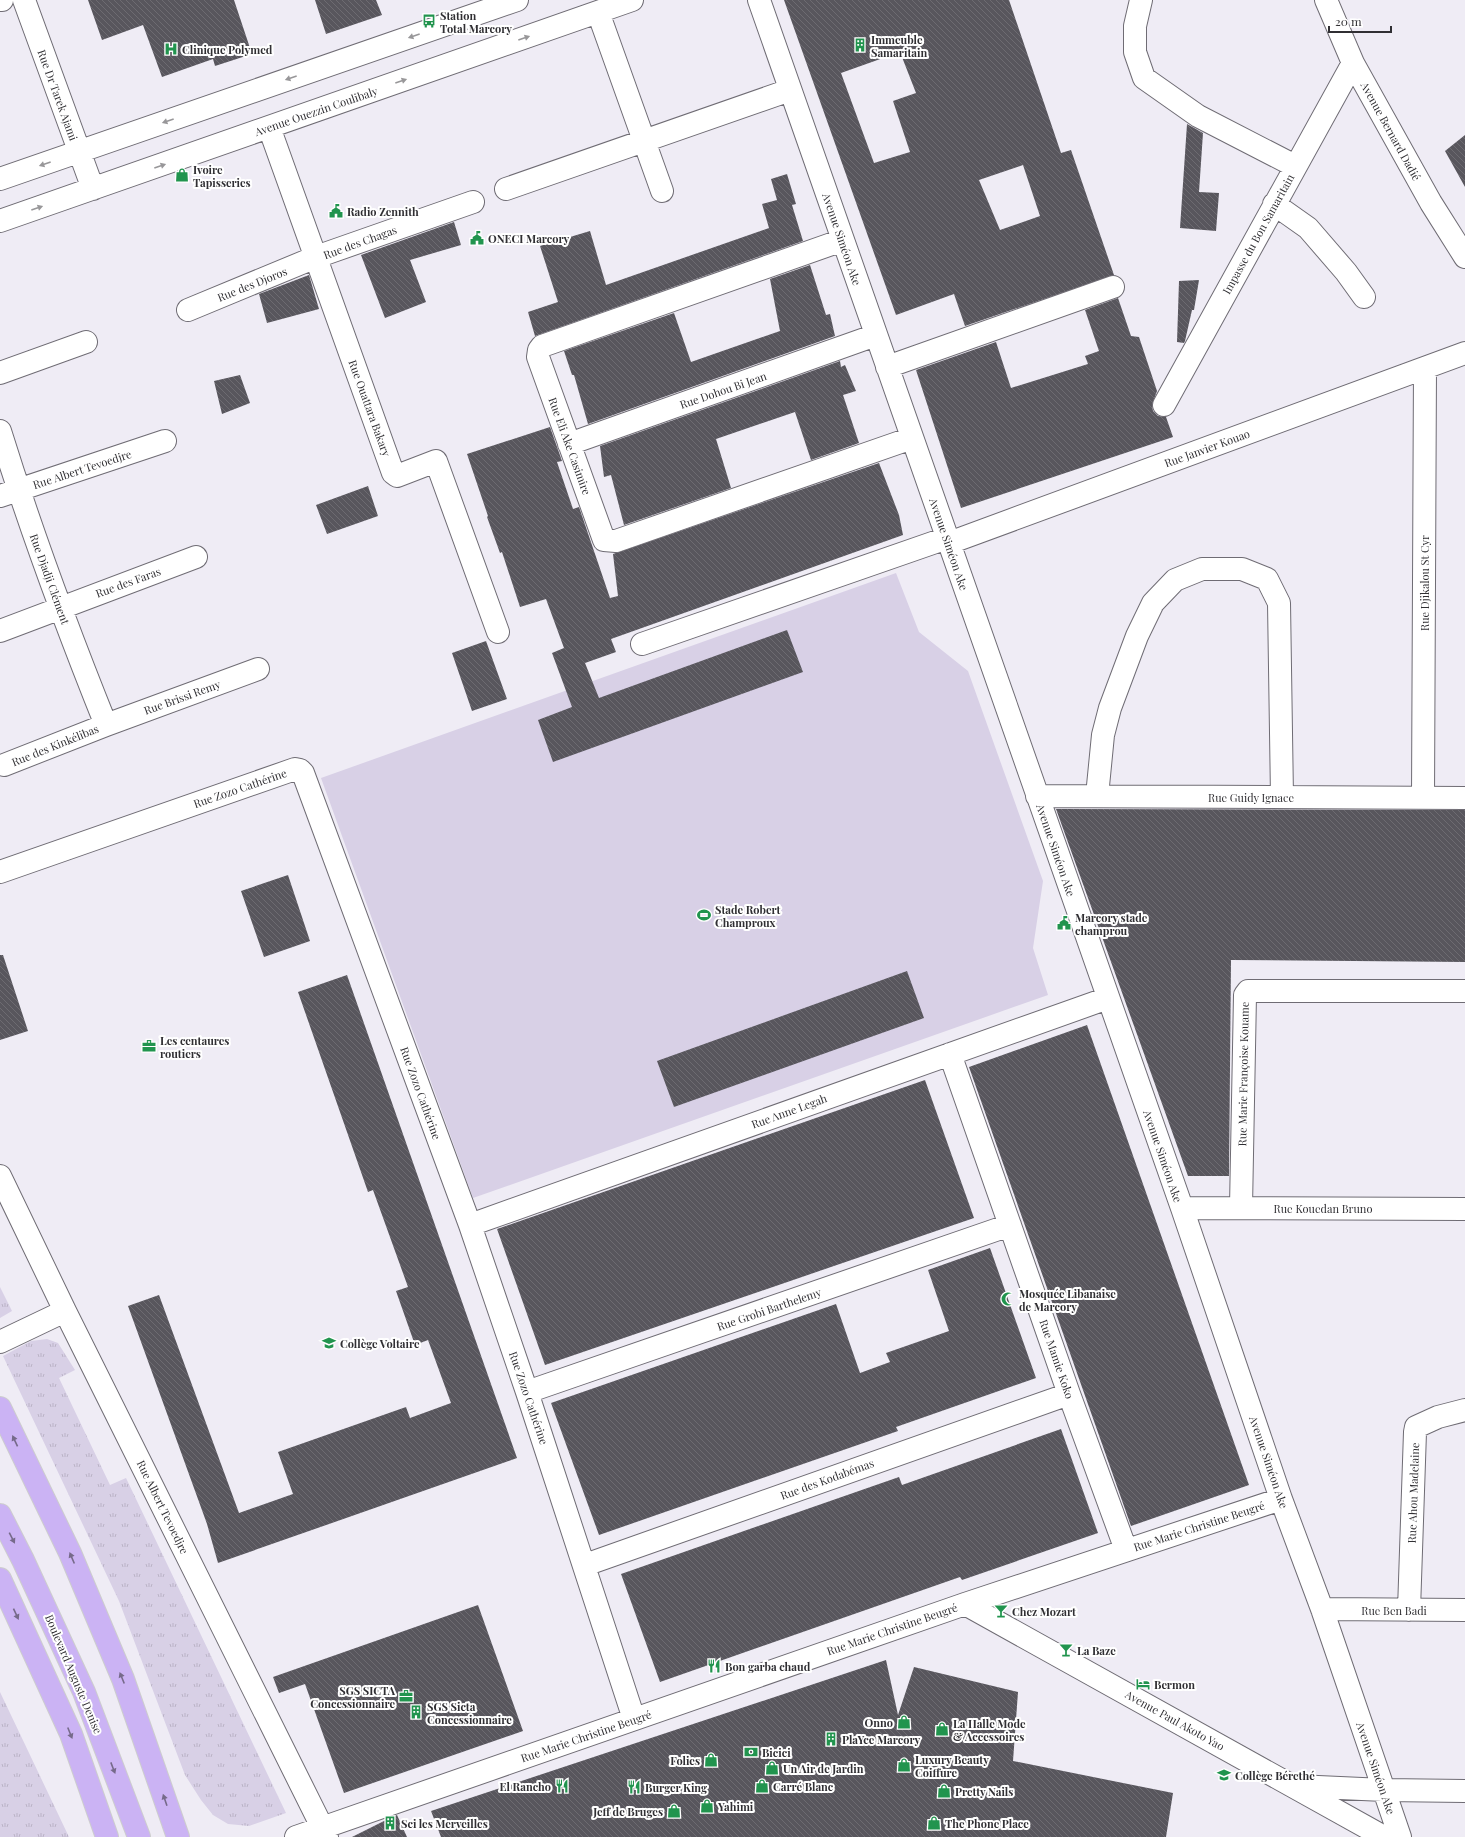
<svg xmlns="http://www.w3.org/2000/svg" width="1465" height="1837" font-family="'Playfair Display',serif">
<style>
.grass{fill:url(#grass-tufts)}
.garden{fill:#d8d0e6}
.building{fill:url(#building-back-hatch);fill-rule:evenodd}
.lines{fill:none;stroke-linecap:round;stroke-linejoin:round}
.minor-casing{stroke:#6f6c74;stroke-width:24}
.highway-casing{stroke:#cdcdce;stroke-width:24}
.minor{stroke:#fff;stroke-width:22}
.highway{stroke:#cbb3f4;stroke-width:22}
.oneway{fill:#989799}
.oneway2{fill:#766a8a}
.labels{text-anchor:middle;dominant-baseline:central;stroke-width:4;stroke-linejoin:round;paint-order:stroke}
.poi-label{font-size:11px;font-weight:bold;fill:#302f33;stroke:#fff;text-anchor:start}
.street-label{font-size:11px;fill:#302f33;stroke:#fff}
</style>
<defs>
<pattern id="grass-tufts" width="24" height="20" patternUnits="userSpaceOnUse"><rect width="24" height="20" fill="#d8d0e6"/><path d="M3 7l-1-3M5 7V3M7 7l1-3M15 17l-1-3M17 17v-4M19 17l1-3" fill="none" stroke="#bab3c6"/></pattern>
<pattern id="building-back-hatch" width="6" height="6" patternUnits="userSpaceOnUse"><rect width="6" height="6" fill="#58565d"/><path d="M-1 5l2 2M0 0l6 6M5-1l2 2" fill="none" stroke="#6d6b71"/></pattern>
</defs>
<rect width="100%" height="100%" fill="#efecf5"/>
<path class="grass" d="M 0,1287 L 12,1311 L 0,1318 Z
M 47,1339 L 58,1343 L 75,1370 L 59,1378 L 110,1485 L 126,1478 L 286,1813 L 249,1826 L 228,1824 L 213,1815 L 201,1800 L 185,1775 L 119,1601 L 3,1356 L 31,1341 Z
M 0,1692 L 69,1837 L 0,1837 Z"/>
<path class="garden" d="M 896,573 L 919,632 L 968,671 L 1043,881 L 1033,948 L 1048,995 L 473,1198 L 321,778 Z"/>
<path class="building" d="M 88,0 L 234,0 L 252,54 L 215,66 L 213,59 L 162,77 L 143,25 L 102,40 Z
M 315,0 L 376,0 L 382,15 L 326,34 Z
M 784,0 L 1009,0 L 1061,153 L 1071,150 L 1114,275 L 965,326 L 954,294 L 896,315 ZM 900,52 L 916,93 L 893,101 L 910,152 L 874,163 L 841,73 ZM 1023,165 L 1040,216 L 1000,230 L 979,180 Z
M 1187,124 L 1203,133 L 1199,192 L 1219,193 L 1216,231 L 1180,228 Z
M 1465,135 L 1465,187 L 1445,151 Z
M 787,174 L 796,204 L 792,205 L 803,241 L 535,336 L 528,312 L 558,302 L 540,246 L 590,231 L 606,285 L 769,228 L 762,204 L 777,200 L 771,179 Z
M 454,222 L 461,245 L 410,260 L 426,302 L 385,318 L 361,255 Z
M 810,265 L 826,315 L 830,314 L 835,336 L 588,424 L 574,375 L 572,375 L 564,351 L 674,313 L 691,362 L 780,331 L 770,279 Z
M 309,275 L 319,309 L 267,323 L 259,294 Z
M 1199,280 L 1194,310 L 1192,310 L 1185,341 L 1184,343 L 1177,342 L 1179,281 Z
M 1118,298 L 1131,336 L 1139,337 L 1157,391 L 1152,405 L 1153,411 L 1158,416 L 1166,417 L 1173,437 L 961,508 L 916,370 L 996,342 L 1011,388 L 1088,364 L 1085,356 L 1099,351 L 1085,310 Z
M 840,361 L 841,367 L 845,365 L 856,391 L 843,395 L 859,443 L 811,460 L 795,412 L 716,439 L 731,488 L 624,525 L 611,475 L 604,477 L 600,446 Z
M 240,375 L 250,403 L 222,414 L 214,381 Z
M 550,427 L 562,461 L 557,462 L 573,509 L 579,507 L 610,598 L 618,596 L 613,554 L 879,463 L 899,515 L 903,535 L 611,639 L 616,652 L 585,663 L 599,698 L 787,630 L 803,672 L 553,762 L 538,720 L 572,707 L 552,653 L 564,648 L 546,599 L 520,607 L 502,552 L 500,553 L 487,517 L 488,516 L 467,454 Z
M 368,486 L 378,516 L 327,534 L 316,505 Z
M 486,641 L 507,699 L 472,711 L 452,653 Z
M 1056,809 L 1465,810 L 1465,962 L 1231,960 L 1229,1176 L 1188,1176 Z
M 288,875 L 310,941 L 264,957 L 241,891 Z
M 0,955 L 3,955 L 28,1031 L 0,1040 Z
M 907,971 L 924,1018 L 674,1107 L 657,1061 Z
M 347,975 L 517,1458 L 218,1563 L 207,1524 L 128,1306 L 159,1295 L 239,1513 L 293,1494 L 278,1452 L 406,1407 L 410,1418 L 451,1403 L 428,1340 L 415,1345 L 396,1291 L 408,1287 L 373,1190 L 368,1192 L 298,992 Z
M 1087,1025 L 1249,1485 L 1131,1526 L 969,1067 Z
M 925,1080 L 974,1218 L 545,1365 L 497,1229 Z
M 990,1248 L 1036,1378 L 896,1427 L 898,1431 L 599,1535 L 551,1403 L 836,1304 L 860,1373 L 890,1362 L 886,1353 L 949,1331 L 928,1270 Z
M 1061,1429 L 1098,1533 L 962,1580 L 960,1577 L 660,1682 L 621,1574 L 899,1477 L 902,1485 Z
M 478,1605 L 523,1731 L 344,1793 L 305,1684 L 279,1693 L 273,1677 Z
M 886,1660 L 898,1715 L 914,1667 L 1018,1692 L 1013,1761 L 1173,1793 L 1166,1837 L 441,1837 L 431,1811 Z
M 397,1815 L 407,1837 L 352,1837 L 392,1817 Z"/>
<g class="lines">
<g class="minor-casing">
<path id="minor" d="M 0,0 L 2,0
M 24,0 L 93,189
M 759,0 L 1182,1208 L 1281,1499 L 1322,1609 L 1400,1837
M 1141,0 L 1135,26 L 1135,52 L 1144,78 L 1198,116 L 1295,166
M 1326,0 L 1353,63 L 1431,203 L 1465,257
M 598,12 L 662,191
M 269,127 L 393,473 L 397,476 L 436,461 L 498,632
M 0,179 L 517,0
M 506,189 L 790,90
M 1274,204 L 1308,228 L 1346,272 L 1364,297
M 0,221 L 632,0
M 843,240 L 542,346 L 539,350 L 538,357 L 604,540 L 616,541 L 912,438
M 188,310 L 316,257 L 473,202
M 887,367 L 1113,287
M 0,373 L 86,342
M 1164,405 L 1353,63
M 0,431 C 31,531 67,628 106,725
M 569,444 L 876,335
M 0,496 L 165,441
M 949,543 L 1465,353
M 0,631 L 196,557
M 642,644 L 947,538
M 4,765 L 106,725 L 258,669
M 1037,796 L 1465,798
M 1097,796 L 1103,735 L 1110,708 L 1137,636 L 1153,603 L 1175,580 L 1202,569 L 1242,569 L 1267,579 L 1279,603 L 1282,797
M 1423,798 L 1425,368
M 0,872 L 295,769 L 300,770 L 303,773 L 470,1225 L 527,1392 L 634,1719
M 950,1054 L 1069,1394 L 1126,1550
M 0,1176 L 65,1311 L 327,1837
M 1241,1207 L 1245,995 L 1248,991 L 1465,991
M 1182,1208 L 1465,1209
M 470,1225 L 1108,998
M 0,1342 L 65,1311
M 527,1392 L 1010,1225
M 585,1565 L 1069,1394
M 965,1604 L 1384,1837
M 1322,1609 L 1465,1610
M 1409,1610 L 1415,1432 L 1416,1427 L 1438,1417 L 1465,1410
M 1296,1786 L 1384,1790 L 1465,1791
M 296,1837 L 965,1604 L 1281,1499"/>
</g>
<g class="highway-casing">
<path id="highway" d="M 0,1408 L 70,1553 L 123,1679 L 178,1837
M 0,1515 L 23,1560 L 84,1692 L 139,1837
M 0,1579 L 71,1734 L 107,1837"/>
</g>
<use href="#minor" class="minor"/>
<use href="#highway" class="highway"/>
</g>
<defs><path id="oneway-solid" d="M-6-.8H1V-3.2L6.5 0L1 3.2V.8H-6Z"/></defs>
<g class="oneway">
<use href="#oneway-solid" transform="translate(414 36) rotate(161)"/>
<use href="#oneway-solid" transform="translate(524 38) rotate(-19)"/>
<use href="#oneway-solid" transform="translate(291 78) rotate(161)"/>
<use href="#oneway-solid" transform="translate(401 81) rotate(-19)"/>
<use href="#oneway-solid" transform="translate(168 121) rotate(161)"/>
<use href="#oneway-solid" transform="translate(45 164) rotate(161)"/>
<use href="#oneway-solid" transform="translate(160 166) rotate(-19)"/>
<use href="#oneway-solid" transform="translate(37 208) rotate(-19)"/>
</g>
<g class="oneway2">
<use href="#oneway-solid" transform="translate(15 1441) rotate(-115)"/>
<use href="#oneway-solid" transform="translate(12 1538) rotate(63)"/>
<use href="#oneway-solid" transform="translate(72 1558) rotate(-113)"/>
<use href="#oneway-solid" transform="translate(16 1614) rotate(65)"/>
<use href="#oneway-solid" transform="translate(122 1678) rotate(-112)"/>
<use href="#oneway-solid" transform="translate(70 1733) rotate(68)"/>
<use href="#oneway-solid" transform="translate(113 1768) rotate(69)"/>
<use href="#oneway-solid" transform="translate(165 1800) rotate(-109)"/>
</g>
<defs>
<g id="bus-bare" transform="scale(1.08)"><path d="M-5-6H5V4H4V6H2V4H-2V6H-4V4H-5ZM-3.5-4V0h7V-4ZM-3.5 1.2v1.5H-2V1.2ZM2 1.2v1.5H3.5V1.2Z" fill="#21944e" stroke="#fff" stroke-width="2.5" paint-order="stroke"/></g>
<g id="building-bare" transform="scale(1.08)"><path d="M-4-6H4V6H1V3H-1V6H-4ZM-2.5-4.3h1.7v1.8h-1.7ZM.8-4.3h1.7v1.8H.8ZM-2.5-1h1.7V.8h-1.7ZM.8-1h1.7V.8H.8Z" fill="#21944e" stroke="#fff" stroke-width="2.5" paint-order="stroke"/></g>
<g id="hospital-bare" transform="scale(1.08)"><path d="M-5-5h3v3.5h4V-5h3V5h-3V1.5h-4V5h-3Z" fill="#21944e" stroke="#fff" stroke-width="2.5" paint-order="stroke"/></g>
<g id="shop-bare" transform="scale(1.08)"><path d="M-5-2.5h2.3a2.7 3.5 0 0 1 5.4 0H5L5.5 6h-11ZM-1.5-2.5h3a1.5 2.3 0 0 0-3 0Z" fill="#21944e" stroke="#fff" stroke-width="2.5" paint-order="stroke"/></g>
<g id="civic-bare" transform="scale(1.08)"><path d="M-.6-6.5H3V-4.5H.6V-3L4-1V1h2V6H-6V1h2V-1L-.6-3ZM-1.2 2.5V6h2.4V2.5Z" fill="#21944e" stroke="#fff" stroke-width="2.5" paint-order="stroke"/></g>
<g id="stadium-bare" transform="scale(1.08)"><path d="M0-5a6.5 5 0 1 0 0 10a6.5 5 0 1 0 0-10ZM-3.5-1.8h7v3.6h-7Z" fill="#21944e" stroke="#fff" stroke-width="2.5" paint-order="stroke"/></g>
<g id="office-bare" transform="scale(1.08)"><path d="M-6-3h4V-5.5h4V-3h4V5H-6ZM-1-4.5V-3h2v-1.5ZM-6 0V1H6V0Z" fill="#21944e" stroke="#fff" stroke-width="2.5" paint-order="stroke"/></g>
<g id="mosque-bare" transform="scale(1.08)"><path d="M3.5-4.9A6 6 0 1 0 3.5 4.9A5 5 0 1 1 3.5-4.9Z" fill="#21944e" stroke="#fff" stroke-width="2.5" paint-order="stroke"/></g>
<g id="school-bare" transform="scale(1.08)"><path d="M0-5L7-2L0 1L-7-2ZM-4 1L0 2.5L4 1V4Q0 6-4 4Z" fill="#21944e" stroke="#fff" stroke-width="2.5" paint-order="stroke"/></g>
<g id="bar-bare" transform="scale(1.08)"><path d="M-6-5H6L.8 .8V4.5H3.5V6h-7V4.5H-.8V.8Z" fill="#21944e" stroke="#fff" stroke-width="2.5" paint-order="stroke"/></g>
<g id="restaurant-bare" transform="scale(1.08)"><path d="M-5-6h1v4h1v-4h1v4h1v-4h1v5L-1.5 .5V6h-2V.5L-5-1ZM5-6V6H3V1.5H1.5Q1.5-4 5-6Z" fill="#21944e" stroke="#fff" stroke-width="2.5" paint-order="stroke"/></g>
<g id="hotel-bare" transform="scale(1.08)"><path d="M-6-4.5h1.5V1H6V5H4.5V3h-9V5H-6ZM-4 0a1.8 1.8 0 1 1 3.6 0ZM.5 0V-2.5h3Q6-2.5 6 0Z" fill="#21944e" stroke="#fff" stroke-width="2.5" paint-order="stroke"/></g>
<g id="bank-bare" transform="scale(1.08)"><path d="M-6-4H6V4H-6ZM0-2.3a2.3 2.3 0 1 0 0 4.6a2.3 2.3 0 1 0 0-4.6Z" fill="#21944e" stroke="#fff" stroke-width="2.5" paint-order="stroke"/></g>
<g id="university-bare" transform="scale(1.08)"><path d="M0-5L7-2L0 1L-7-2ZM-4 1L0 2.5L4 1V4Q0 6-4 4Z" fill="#21944e" stroke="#fff" stroke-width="2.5" paint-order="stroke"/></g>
</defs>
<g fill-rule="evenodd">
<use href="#bus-bare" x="429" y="21"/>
<use href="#building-bare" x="860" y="45"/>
<use href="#hospital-bare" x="171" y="49"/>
<use href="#shop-bare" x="182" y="175"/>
<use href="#civic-bare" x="336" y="211"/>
<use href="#civic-bare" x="477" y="238"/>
<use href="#stadium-bare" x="704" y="915"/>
<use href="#civic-bare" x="1064" y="923"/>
<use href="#office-bare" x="149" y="1046"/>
<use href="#mosque-bare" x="1008" y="1299"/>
<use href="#school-bare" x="329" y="1343"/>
<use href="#bar-bare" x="1001" y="1611"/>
<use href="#bar-bare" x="1066" y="1650"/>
<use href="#restaurant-bare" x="714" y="1666"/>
<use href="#hotel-bare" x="1143" y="1684"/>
<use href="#office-bare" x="406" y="1696"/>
<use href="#building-bare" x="416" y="1712"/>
<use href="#shop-bare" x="904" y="1722"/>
<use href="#shop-bare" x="942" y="1729"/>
<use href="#building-bare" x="831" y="1739"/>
<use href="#bank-bare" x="751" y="1752"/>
<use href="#shop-bare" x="711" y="1760"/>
<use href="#shop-bare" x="904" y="1765"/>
<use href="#shop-bare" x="772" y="1768"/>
<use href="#university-bare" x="1224" y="1775"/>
<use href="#restaurant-bare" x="562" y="1786"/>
<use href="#shop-bare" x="762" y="1786"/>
<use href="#restaurant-bare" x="634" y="1787"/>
<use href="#shop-bare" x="944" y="1791"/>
<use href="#shop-bare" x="707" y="1806"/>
<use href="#shop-bare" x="674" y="1811"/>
<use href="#building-bare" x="390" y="1823"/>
<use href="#shop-bare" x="934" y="1823"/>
</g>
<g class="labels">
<g class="poi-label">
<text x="440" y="15">Station<tspan x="440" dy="13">Total Marcory</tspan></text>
<text x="871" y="39">Immeuble<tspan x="871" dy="13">Samaritain</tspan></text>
<text x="182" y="49">Clinique Polymed</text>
<text x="193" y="169">Ivoire<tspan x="193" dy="13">Tapisseries</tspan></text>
<text x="347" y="211">Radio Zennith</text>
<text x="488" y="238">ONECI Marcory</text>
<text x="715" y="909">Stade Robert<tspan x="715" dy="13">Champroux</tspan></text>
<text x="1075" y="917">Marcory stade<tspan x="1075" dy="13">champrou</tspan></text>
<text x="160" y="1040">Les centaures<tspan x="160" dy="13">routiers</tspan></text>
<text x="1019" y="1293">Mosquée Libanaise<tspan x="1019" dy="13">de Marcory</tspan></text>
<text x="340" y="1343">Collège Voltaire</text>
<text x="1012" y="1611">Chez Mozart</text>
<text x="1077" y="1650">La Baze</text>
<text x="725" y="1666">Bon garba chaud</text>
<text x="1154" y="1684">Bermon</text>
<text x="395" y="1690" text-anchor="end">SGS SICTA<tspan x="395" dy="13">Concessionnaire</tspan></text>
<text x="427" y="1706">SGS Sicta<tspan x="427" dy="13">Concessionnaire</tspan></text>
<text x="893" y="1722" text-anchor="end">Onno</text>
<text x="953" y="1723">La Halle Mode<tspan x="953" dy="13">&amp; Accessoires</tspan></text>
<text x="842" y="1739">PlaYce Marcory</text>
<text x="762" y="1752">Bicici</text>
<text x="915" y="1759">Luxury Beauty<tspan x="915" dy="13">Coiffure</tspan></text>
<text x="700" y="1760" text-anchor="end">Folies</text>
<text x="783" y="1768">Un Air de Jardin</text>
<text x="1235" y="1775">Collège Bérethé</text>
<text x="551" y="1786" text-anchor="end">El Rancho</text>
<text x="773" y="1786">Carré Blanc</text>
<text x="645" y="1787">Burger King</text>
<text x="955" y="1791">Pretty Nails</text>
<text x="718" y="1806">Yahimi</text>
<text x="663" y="1811" text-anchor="end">Jeff de Bruges</text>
<text x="401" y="1823">Sci les Merveilles</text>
<text x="945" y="1823">The Phone Place</text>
</g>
<g class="street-label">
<text transform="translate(58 95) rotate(70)">Rue Dr Tarek Ajami</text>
<text transform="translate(316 111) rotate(-19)">Avenue Ouezzin Coulibaly</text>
<text transform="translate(1391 131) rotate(61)">Avenue Bernard Dadié</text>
<text transform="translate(1258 234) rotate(-61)">Impasse du Bon Samaritain</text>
<text transform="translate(842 239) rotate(71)">Avenue Siméon Ake</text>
<text transform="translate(360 242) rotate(-20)">Rue des Chagas</text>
<text transform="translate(252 284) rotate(-22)">Rue des Djoros</text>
<text transform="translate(723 390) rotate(-19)">Rue Dohou Bi Jean</text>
<text transform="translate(370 408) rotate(70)">Rue Ouattara Bakary</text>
<text transform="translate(570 446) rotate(70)">Rue Eli Ake Casimire</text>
<text transform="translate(1207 448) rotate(-20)">Rue Janvier Kouao</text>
<text transform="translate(82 469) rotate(-18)">Rue Albert Tevoedjre</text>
<text transform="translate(949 544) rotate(71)">Avenue Siméon Ake</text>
<text transform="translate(50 579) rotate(70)">Rue Djadji Clément</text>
<text transform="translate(128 582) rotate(-20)">Rue des Faras</text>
<text transform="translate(1424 583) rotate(-90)">Rue Djikalou St Cyr</text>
<text transform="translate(182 697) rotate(-20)">Rue Brissi Remy</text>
<text transform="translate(55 745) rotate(-22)">Rue des Kinkélibas</text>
<text transform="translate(240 788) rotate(-19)">Rue Zozo Cathérine</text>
<text x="1251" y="797">Rue Guidy Ignace</text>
<text transform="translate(1056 850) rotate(71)">Avenue Siméon Ake</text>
<text transform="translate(1243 1074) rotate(-89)">Rue Marie Françoise Kouame</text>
<text transform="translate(421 1093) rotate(70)">Rue Zozo Cathérine</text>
<text transform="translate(789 1111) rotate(-20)">Rue Anne Legah</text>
<text transform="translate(1163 1156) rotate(71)">Avenue Siméon Ake</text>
<text x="1323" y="1208">Rue Kouedan Bruno</text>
<text transform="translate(769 1309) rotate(-19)">Rue Grobi Barthelemy</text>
<text transform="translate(1057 1359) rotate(71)">Rue Mamie Koko</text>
<text transform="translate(529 1398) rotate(71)">Rue Zozo Cathérine</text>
<text transform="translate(1269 1462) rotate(71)">Avenue Siméon Ake</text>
<text transform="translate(827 1479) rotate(-20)">Rue des Kodabémas</text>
<text transform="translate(1413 1493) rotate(-88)">Rue Ahou Madelaine</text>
<text transform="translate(163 1507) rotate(64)">Rue Albert Tevoedjre</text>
<text transform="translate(1199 1526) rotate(-18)">Rue Marie Christine Beugré</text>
<text x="1394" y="1610">Rue Ben Badi</text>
<text transform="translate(892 1629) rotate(-19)">Rue Marie Christine Beugré</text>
<text transform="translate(74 1674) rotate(67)">Boulevard Auguste Denise</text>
<text transform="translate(1175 1720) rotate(29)">Avenue Paul Akoto Yao</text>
<text transform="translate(586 1736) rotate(-19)">Rue Marie Christine Beugré</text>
<text transform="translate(1376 1768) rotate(71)">Avenue Siméon Ake</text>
</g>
</g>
<path d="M1329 26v6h62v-6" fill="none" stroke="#302f33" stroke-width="2"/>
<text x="1335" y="26" font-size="12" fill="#302f33" stroke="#ffffff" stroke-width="3" paint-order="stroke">20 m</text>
</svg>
